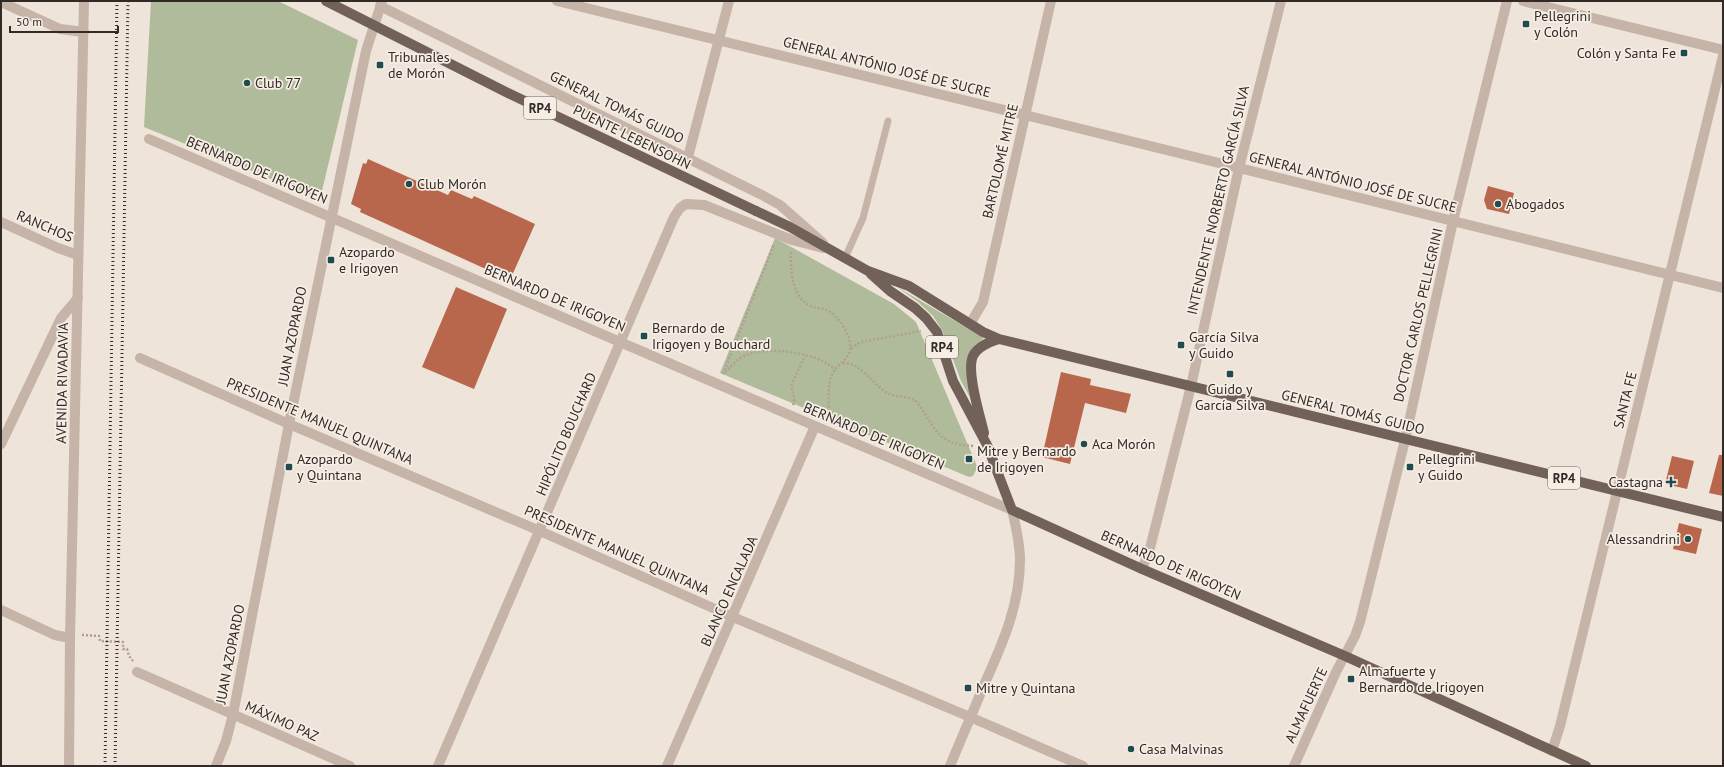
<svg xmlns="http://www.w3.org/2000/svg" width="1724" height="767" font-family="'PT Sans',sans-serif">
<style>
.green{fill:#b0bb9b}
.building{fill:#b9674c}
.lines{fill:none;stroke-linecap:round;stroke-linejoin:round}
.path{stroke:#b09f91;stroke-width:2.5;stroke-dasharray:2 2;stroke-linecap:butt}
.service{stroke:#c5b4a7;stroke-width:7}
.minor{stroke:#c5b4a7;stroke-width:10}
.tertiary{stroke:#c5b4a7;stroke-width:10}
.primary{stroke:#726159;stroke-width:10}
.rail{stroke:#322a26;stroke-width:3;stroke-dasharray:1 3;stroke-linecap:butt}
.primary-bridge{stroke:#726159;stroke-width:10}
.poi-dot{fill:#204c4f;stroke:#f6eee5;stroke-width:1.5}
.labels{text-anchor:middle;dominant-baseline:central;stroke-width:3.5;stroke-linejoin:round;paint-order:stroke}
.shield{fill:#f6eee5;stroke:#6d655f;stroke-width:1}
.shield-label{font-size:13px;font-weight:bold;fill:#322a26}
.poi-label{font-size:14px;fill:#322a26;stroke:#f6eee5;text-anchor:start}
.street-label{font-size:14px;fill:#322a26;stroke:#f6eee5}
</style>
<rect width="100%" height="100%" fill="#eee4d9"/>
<path class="green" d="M 151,1 L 278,1 L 358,40 L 320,199 L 144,127 Z
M 775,238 L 894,304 L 916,322 L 976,464 L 977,468 L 973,476 L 969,477 L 720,373 Z
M 897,287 L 984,338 L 975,345 L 969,354 L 972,401 L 961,381 L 942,330 L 933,316 L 918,302 Z"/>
<path class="building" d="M 368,159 L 448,195 L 451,190 L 472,199 L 474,196 L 535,224 L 510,280 L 360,212 L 361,209 L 351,204 L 363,163 L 366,164 Z
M 1488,186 L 1514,193 L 1509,214 L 1487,209 L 1484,200 Z
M 456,287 L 507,309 L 474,389 L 422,367 Z
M 1061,372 L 1091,379 L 1090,385 L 1131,394 L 1126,413 L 1085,403 L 1070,464 L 1042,457 Z
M 1719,455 L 1723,455 L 1723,496 L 1709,493 Z
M 1672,456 L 1694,461 L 1687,489 L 1665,484 Z
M 1679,523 L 1702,529 L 1696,554 L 1673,549 Z"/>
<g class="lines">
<path class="path" d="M 791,252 C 790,268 792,297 809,305 C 813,308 819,308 824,309 C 836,313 845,327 849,338 C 855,361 837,360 831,377 C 827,390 829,407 830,420
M 851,348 L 861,342 L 921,331
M 843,363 C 859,362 872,382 884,391 C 893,398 906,395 916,401 C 937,428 935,445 975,446
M 725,372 C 731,367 738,358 746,355 C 769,346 818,352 835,370
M 723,374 L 774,244
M 793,405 C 797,397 790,392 792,383 L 805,356
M 82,635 L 99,636 L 100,641 L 123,642 L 123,649 L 127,649 L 129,656 L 133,661"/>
<path class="service" d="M 845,258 L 863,218 L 888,121"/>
<path class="minor" d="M 557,1 L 1025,115 L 1723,288
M 1523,1 L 1723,50
M 1,2 L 60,29 L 84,32
M 380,6 L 762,195 L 780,205 L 823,243
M 149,139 L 815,426 L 1012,510
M 688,157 L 729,1
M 1,222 L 58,248 L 78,255
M 970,324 L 983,302 L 1051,1
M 140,358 L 289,424 L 540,531 L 733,617 L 970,717 L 1083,766
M 1,444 L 61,318 L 78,298
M 1,610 L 55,635 L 70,638
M 137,672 L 350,766
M 1552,751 L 1560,726 L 1723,56
M 216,766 L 226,741 L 233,714 L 289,424 L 366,51 L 382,1
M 438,766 L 674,217 L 680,208 L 686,204 L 704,205 L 792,240 L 823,248
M 667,766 L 815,426
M 1294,766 L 1336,672 L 1355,636 L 1360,622 L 1405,440"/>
<path class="tertiary" d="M 1405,440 L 1453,221 L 1507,1
M 1142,569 L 1150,548 L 1191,386 L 1239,168 L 1281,1
M 69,766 L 70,638 L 84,1
M 950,766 C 961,739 973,712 984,685 C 1002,645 1020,605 1020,560 C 1020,543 1016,527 1012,510"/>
<path class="primary" d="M 756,211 L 790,227 L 868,271 L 909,286 L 983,332 L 999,339 L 1723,517
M 871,274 L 890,291 L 915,308 L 926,318 L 937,332 L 953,381 L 987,445 L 1012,510 L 1142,569 L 1345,656 L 1586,766
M 984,433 C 980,416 966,371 973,356 C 978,346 989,342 999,339"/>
<path class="rail" d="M 105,766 L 117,1
M 115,766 L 128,1"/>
<path class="primary-bridge" d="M 326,1 L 510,94 L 756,211"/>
</g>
<g class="poi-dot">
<rect x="1522" y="20" width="8" height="8" rx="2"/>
<rect x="1680" y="49" width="8" height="8" rx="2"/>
<rect x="376" y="61" width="8" height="8" rx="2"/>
<circle cx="247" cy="83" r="4"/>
<circle cx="409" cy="184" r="4"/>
<circle cx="1498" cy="204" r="4"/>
<rect x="327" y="256" width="8" height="8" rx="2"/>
<rect x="640" y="332" width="8" height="8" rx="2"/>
<rect x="1177" y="341" width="8" height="8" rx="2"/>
<rect x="1226" y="370" width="8" height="8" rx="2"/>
<circle cx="1084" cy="444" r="4"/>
<rect x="965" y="455" width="8" height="8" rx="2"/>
<rect x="285" y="463" width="8" height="8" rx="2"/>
<rect x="1406" y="463" width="8" height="8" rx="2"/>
<path d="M1669 476h4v4h4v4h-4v4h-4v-4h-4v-4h4z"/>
<circle cx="1688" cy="539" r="4"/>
<rect x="1347" y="675" width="8" height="8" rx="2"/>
<rect x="964" y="684" width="8" height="8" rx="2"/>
<circle cx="1131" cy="749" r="4"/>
</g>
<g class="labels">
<g class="shield">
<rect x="524" y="97" width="32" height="22" rx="3"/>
<rect x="926" y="336" width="32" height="22" rx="3"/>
<rect x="1548" y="467" width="32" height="22" rx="3"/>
</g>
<g class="shield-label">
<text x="540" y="108">RP4</text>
<text x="942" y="347">RP4</text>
<text x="1564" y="478">RP4</text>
</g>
<g class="poi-label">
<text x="1534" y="16">Pellegrini<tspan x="1534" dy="16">y Colón</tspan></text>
<text x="1676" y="53" text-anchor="end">Colón y Santa Fe</text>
<text x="388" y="57">Tribunales<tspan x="388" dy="16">de Morón</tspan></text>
<text x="255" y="83">Club 77</text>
<text x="417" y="184">Club Morón</text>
<text x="1506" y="204">Abogados</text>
<text x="339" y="252">Azopardo<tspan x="339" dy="16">e Irigoyen</tspan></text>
<text x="652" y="328">Bernardo de<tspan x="652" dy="16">Irigoyen y Bouchard</tspan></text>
<text x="1189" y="337">García Silva<tspan x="1189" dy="16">y Guido</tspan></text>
<text x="1230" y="389" text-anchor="middle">Guido y<tspan x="1230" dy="16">García Silva</tspan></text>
<text x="1092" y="444">Aca Morón</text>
<text x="977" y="451">Mitre y Bernardo<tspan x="977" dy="16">de Irigoyen</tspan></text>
<text x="297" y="459">Azopardo<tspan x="297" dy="16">y Quintana</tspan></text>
<text x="1418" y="459">Pellegrini<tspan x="1418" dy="16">y Guido</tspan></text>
<text x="1663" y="482" text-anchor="end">Castagna</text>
<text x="1680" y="539" text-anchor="end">Alessandrini</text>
<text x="1359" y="671">Almafuerte y<tspan x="1359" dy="16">Bernardo de Irigoyen</tspan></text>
<text x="976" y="688">Mitre y Quintana</text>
<text x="1139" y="749">Casa Malvinas</text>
</g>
<g class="street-label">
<text transform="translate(887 67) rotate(14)">GENERAL ANTÓNIO JOSÉ DE SUCRE</text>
<text transform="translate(617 107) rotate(26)">GENERAL TOMÁS GUIDO</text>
<text transform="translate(632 137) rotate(26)">PUENTE LEBENSOHN</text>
<text transform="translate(1000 161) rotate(-77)">BARTOLOMÉ MITRE</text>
<text transform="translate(257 170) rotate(23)">BERNARDO DE IRIGOYEN</text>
<text transform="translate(1353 182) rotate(14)">GENERAL ANTÓNIO JOSÉ DE SUCRE</text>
<text transform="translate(1218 200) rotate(-77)">INTENDENTE NORBERTO GARCÍA SILVA</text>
<text transform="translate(45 226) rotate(23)">RANCHOS</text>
<text transform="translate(555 298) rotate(23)">BERNARDO DE IRIGOYEN</text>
<text transform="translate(1418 315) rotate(-77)">DOCTOR CARLOS PELLEGRINI</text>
<text transform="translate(292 336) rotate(-79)">JUAN AZOPARDO</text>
<text transform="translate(62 383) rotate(-89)">AVENIDA RIVADAVIA</text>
<text transform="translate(1625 400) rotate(-76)">SANTA FE</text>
<text transform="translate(1353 412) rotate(14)">GENERAL TOMÁS GUIDO</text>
<text transform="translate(320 421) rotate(23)">PRESIDENTE MANUEL QUINTANA</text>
<text transform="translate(566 434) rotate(-67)">HIPÓLITO BOUCHARD</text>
<text transform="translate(874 436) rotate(23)">BERNARDO DE IRIGOYEN</text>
<text transform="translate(617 550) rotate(24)">PRESIDENTE MANUEL QUINTANA</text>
<text transform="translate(1171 565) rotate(24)">BERNARDO DE IRIGOYEN</text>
<text transform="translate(729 591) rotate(-66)">BLANCO ENCALADA</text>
<text transform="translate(230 654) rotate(-79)">JUAN AZOPARDO</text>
<text transform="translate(1306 705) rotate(-65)">ALMAFUERTE</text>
<text transform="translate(282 721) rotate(24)">MÁXIMO PAZ</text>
</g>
</g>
<rect width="1724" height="767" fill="none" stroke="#322a26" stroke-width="4"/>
<path d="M10 26v6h108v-6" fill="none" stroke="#322a26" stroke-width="2"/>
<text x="16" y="26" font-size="12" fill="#322a26" stroke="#f6eee5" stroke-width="3" paint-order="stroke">50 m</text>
</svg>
